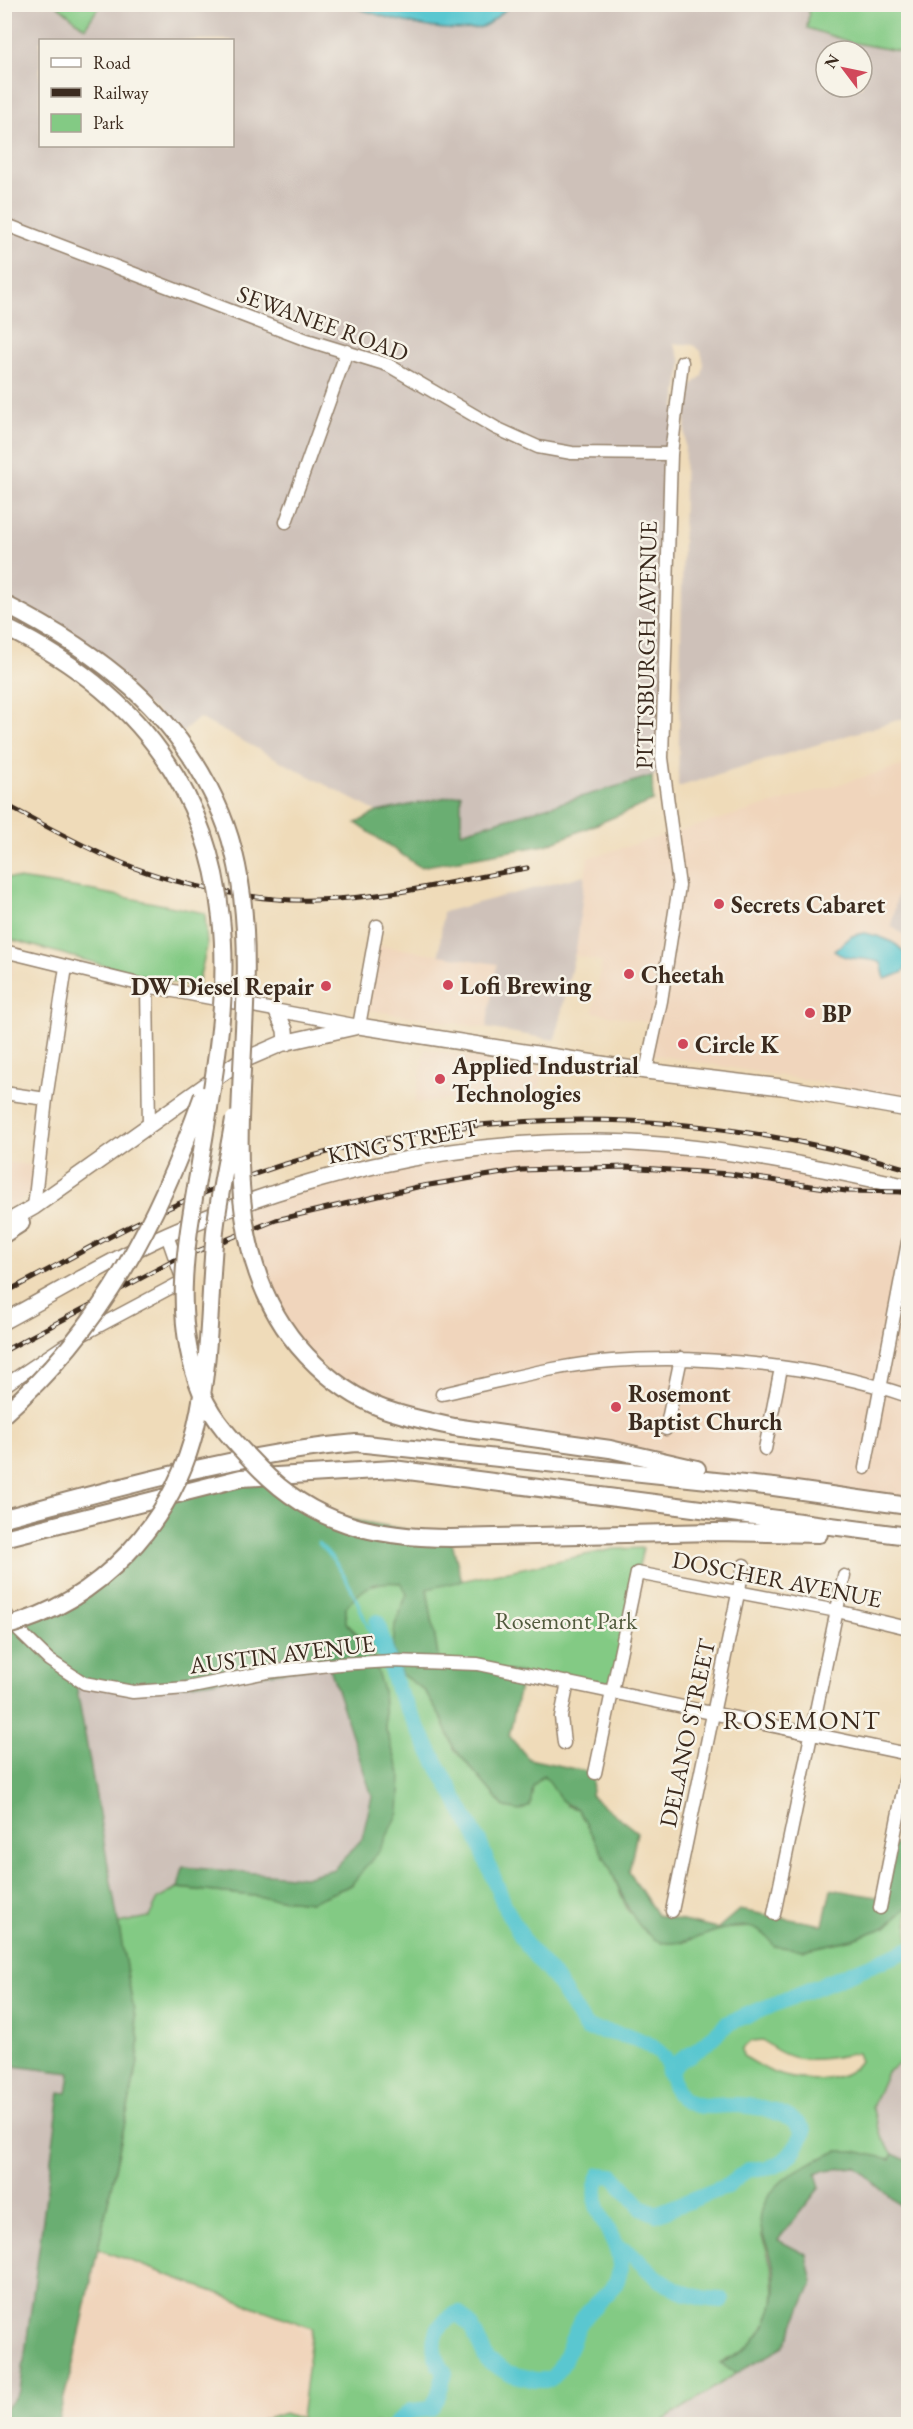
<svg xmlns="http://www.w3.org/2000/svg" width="913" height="2429" font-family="'EB Garamond',serif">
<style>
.built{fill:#f0d5bc}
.industrial{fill:#cec1b9;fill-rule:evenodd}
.green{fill:#83ca84;stroke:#5f7a51;stroke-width:1.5;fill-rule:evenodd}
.forest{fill:#6aae72;stroke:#526c48;stroke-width:1.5}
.water{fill:#5ac7d0;stroke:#4a7877;stroke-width:1.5}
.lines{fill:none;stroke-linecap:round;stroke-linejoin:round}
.stream{stroke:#5ac7d0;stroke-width:3}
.river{stroke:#5ac7d0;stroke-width:16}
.minor-casing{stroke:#95826c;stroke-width:15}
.major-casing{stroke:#95826c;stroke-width:18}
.highway-casing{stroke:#95826c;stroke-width:20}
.minor{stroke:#fff;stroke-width:12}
.major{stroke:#fff;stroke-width:15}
.highway{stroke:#fff;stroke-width:16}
.rail-casing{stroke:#3b2a1e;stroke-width:5}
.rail{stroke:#f7f3e8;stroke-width:3;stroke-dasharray:9;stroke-linecap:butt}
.highway-bridge-casing{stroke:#95826c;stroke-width:20;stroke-linecap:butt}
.highway-bridge{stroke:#fff;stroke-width:16}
.poi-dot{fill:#d1495b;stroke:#f7f3e8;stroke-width:2}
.labels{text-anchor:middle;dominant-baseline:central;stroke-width:5;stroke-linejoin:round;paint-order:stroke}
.street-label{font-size:24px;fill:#3b2a1e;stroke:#f7f3e8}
.poi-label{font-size:24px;font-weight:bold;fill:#3b2a1e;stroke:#f7f3e8;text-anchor:start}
.park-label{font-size:24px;fill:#515a3d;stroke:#f7f3e8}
.neighbourhood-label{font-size:26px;letter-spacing:1.5px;fill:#3b2a1e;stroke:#f7f3e8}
</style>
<rect width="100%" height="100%" fill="#f7f3e8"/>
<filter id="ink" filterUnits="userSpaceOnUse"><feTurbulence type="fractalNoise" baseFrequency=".0167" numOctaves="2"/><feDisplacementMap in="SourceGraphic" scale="12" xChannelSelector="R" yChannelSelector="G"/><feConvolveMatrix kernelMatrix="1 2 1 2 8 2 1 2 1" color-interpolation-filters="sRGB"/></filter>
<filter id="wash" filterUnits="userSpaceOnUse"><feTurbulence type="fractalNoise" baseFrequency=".008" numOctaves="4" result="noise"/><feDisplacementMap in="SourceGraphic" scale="24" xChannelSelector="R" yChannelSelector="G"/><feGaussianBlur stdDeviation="1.35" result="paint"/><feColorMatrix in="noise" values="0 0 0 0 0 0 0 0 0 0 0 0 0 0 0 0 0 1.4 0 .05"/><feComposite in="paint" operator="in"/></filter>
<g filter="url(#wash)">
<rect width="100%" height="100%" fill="#efdbb9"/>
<path class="built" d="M 908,764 L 908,842 L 891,926 L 908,938 L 908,1097 L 650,1054 L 657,1024 L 593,1012 L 602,962 L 574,955 L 588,858 Z
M 374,945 L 497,963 L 486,1028 L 362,1009 Z
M 5,962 L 14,965 L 9,987 L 5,986 Z
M 425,1049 L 544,1068 L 539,1091 L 415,1103 Z
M 510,1144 L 688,1148 L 908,1188 L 908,1506 L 774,1487 L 610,1449 L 454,1427 L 358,1397 L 288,1332 L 242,1204 L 321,1179 Z
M 5,1162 L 39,1166 L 36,1189 L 5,1212 Z
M 98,2249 L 312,2328 L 301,2419 L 260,2421 L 259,2424 L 57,2424 Z"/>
<path class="industrial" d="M 4,5 L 57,5 L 85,27 L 100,5 L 349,5 L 385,17 L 445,28 L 483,27 L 511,5 L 810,5 L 807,28 L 850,42 L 908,53 L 908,717 L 678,787 L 686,390 L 702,376 L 704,364 L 701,351 L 693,345 L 673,343 L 682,362 L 675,407 L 663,773 L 460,832 L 461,794 L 377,812 L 199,718 L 177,737 L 156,711 L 5,604 ZM 40,40 L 232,40 L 232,146 L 40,146 ZM 826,51 L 862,51 L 862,87 L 826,87 Z
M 908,842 L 908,938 L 891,926 Z
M 585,875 L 577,944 L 555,1040 L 486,1028 L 497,964 L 439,955 L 443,912 Z
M 329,1665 L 372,1796 L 362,1839 L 334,1869 L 304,1877 L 183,1867 L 178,1888 L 158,1899 L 149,1917 L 118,1923 L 75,1677 Z
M 4,1887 L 75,2034 L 67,2093 L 60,2092 L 20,2391 L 5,2409 Z
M 908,2057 L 908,2161 L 893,2154 L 882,2138 L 872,2107 L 887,2072 Z
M 856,2167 L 908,2212 L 908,2424 L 656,2424 L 778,2240 L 820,2187 L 816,2174 L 825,2170 Z"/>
<path class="green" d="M 57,5 L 100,5 L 85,28 Z
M 810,5 L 908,5 L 908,53 L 850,42 L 807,28 Z
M 5,877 L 79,888 L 205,913 L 207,947 L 197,987 L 135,974 L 5,938 Z
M 643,1548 L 612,1691 L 439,1663 L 427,1588 L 614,1549 Z
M 384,1581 L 401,1583 L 407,1594 L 395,1625 L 401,1674 L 424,1690 L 443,1721 L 454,1748 L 505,1808 L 530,1806 L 533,1786 L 543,1775 L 550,1781 L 567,1806 L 578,1809 L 610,1868 L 628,1911 L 682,1943 L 717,1929 L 753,1927 L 803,1950 L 853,1939 L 886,1927 L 908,1906 L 908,2057 L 887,2072 L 872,2107 L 882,2138 L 893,2154 L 890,2159 L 838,2151 L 761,2234 C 782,2285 782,2341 721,2362 L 737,2373 L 658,2424 L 259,2424 L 260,2421 L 284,2413 L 301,2419 L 312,2328 L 98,2249 L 138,2061 L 139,2040 L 118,1923 L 149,1917 L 158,1899 L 178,1888 L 311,1902 L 352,1885 L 401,1776 L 385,1727 L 383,1691 L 361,1637 L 346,1623 L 346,1606 L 362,1589 ZM 763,2040 C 793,2067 820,2060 857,2053 L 860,2061 C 844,2086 797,2082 772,2072 C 762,2068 753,2061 743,2056 L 742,2049 L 751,2041 Z"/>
<path class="forest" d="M 652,776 L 653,801 L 546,845 L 420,867 L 356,823 L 377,812 L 461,794 L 461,832 Z
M 268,1476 L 321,1514 L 451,1538 L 462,1581 L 427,1589 L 439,1663 L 523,1673 L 509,1736 L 529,1759 L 595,1773 L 591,1796 L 637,1832 L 629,1872 L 657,1915 L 717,1929 L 739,1910 L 823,1925 L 831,1889 L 882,1898 L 893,1844 L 908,1847 L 908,1906 L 886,1927 L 853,1939 L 803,1950 L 774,1946 C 743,1895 684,1963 651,1937 C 628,1918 622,1892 609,1866 C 599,1847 588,1828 578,1809 C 553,1802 559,1788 543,1775 L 533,1786 L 530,1806 L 520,1811 L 505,1808 L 454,1748 L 443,1721 L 424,1690 L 401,1674 L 393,1648 L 395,1625 L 407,1594 L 401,1583 C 373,1580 364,1587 346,1607 L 346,1623 L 371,1651 L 383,1691 L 385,1727 L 401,1776 L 399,1813 L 379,1851 L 351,1885 L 311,1902 L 178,1888 L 183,1867 L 304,1877 L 334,1869 L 362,1839 L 372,1796 L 329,1665 L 133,1692 L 75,1678 L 139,2040 L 138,2061 L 75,2356 L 57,2424 L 5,2424 L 5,2409 L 20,2391 L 60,2092 L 67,2093 L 70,2073 L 5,2065 L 4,1630 L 73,1598 L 171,1497 Z
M 838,2151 L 854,2151 L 890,2159 L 893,2154 L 908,2161 L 908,2212 L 856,2167 L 825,2170 L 816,2174 L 820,2187 L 778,2240 L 807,2255 L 813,2282 L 784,2347 L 737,2373 L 720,2363 C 763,2348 783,2304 772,2260 C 767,2242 755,2227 763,2207 C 775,2177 810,2162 838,2151 Z"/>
<path class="water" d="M 349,5 L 511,5 C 503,11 491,24 482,27 C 449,37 380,17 349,5 Z
M 864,933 C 879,936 903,942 906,959 C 907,964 907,969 903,972 C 898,975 891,977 885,979 L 881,963 C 866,956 847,962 834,951 L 852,936 Z"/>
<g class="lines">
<path class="stream" d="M 318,1543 C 350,1571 365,1621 380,1659
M 383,1666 L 422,1750 L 513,1913"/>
<path class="river" d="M 377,1622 L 397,1689 L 479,1842 L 506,1909 L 527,1946 L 556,1980 L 586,2028 C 613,2034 647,2035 665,2059 C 674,2071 670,2095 688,2102 C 702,2109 719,2105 733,2105 C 756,2105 791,2112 804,2131 C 793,2158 779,2171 749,2169 L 727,2186 L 656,2214 L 641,2207 L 613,2176 L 600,2175 C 583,2209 618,2231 620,2265 C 621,2291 594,2301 582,2320 C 569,2340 568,2363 550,2380 L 535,2380 L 508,2373 L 487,2360 L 471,2326 L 458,2313 C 430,2326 428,2350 445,2373 L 437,2399 L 430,2409 L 410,2411 L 396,2424
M 668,2073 L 678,2062 L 699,2049 L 728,2023 L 908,1950
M 616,2247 C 635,2254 638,2261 653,2274 C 670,2290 699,2300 722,2300"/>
</g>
</g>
<g filter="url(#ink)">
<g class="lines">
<g class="minor-casing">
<path id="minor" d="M 4,224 L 307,340 L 388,365 L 496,428 L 538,447 L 572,453 L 671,454
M 286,522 L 347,351
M 4,951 L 147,986 L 359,1026 L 377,926
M 147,986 L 149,1125
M 646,1071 L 661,1001 L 679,886 L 662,758 L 671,454 L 682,362
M 4,1093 L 46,1099
M 34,1207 L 46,1099 L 66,967
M 80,1336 L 183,1281 L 167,1235
M 4,1386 L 65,1345
M 442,1394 C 497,1382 555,1365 612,1361 C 704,1354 821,1366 908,1396
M 666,1429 L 681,1358
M 765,1449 L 781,1368
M 865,1468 L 908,1242
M 4,1611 L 16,1628 L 49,1660 L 84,1683 L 133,1692 L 187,1688 L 267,1672 L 339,1664 L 392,1661 L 478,1664 L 908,1754
M 564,1743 L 561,1717 L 568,1682
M 595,1773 L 637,1573 L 837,1611 L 908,1628
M 880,1908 L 908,1766
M 672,1911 L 744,1565
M 774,1914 L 844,1576"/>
</g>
<g class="major-casing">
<path id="major" d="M 277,1012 L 285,1030 L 286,1043
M 4,1224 L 34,1207 L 237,1063 L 283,1043 L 359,1026 L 646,1071 L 782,1087 L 908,1109
M 4,1321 C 58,1292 112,1259 168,1234 C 300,1175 445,1142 590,1142 C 697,1142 805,1164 908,1187"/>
</g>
<g class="highway-casing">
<path id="highway" d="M 4,1234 L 21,1223
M 454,1427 L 610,1449 L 697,1469
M 4,1518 C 121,1487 236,1454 356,1443 L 774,1487 L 908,1506
M 4,1538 L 241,1478 L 393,1469 L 908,1536
M 451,1538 L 716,1532 L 819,1534"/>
</g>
<use href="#minor" class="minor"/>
<use href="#major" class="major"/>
<use href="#highway" class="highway"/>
<g class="rail-casing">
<path id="rail" d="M 4,804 C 41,823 77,844 115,860 C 170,884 255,902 315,900 C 386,899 458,880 527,868
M 4,1293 C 69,1260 131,1222 199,1195 C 427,1101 674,1099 908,1169
M 4,1351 L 175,1260 L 276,1220 L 417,1187 L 521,1170 L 626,1167 L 730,1174 L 846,1191 L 908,1192"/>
</g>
<use href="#rail" class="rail"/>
<g class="highway-bridge-casing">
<path id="highway-bridge" d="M 4,604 C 99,652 179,712 221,813 C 292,983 174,1216 307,1356 C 329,1379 354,1398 384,1409 C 407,1417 431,1422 454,1427
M 4,627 C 126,686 207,779 221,918 C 230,999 213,1082 200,1163 C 187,1240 170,1318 202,1394 C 214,1422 238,1446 259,1468 C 314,1524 375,1538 451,1538
M 4,1414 C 104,1327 159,1218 203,1095
M 4,1627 C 100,1602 174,1522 196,1426 C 211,1362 209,1296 215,1231 C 219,1194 228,1156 234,1119"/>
</g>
<use href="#highway-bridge" class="highway-bridge"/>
</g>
</g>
<g class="poi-dot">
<circle cx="719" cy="904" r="6"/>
<circle cx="629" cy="974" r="6"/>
<circle cx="448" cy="985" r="6"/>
<circle cx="326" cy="986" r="6"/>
<circle cx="810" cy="1013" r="6"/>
<circle cx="683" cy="1044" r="6"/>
<circle cx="440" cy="1079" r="6"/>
<circle cx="616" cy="1407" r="6"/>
</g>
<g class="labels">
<g class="street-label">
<text transform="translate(323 323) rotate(20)">SEWANEE ROAD</text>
<text transform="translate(646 645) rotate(-89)">PITTSBURGH AVENUE</text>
<text transform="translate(403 1141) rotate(-11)">KING STREET</text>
<text transform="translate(777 1579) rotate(11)">DOSCHER AVENUE</text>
<text transform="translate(282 1654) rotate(-7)">AUSTIN AVENUE</text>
<text transform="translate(687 1733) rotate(-78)">DELANO STREET</text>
</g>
<g class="poi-label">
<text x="731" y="904">Secrets Cabaret</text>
<text x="641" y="974">Cheetah</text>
<text x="460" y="985">Lofi Brewing</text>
<text x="314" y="986" text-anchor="end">DW Diesel Repair</text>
<text x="822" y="1013">BP</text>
<text x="695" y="1044">Circle K</text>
<text x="452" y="1065">Applied Industrial<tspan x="452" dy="28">Technologies</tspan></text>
<text x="628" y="1393">Rosemont<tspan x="628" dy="28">Baptist Church</tspan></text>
</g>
<g class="park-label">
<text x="566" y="1620">Rosemont Park</text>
</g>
<g class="neighbourhood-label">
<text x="802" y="1720">ROSEMONT</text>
</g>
</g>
<rect width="913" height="2429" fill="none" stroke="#f7f3e8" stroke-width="24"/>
<rect x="39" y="39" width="195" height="108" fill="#f7f3e8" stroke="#aca397" stroke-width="1.5"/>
<rect x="51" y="58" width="30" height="9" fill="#ffffff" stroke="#aca397" stroke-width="1.5"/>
<text x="93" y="69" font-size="18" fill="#3b2a1e">Road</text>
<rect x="51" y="88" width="30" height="9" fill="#3b2a1e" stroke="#aca397" stroke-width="1.5"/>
<text x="93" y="99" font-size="18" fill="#3b2a1e">Railway</text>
<rect x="51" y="114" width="30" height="18" fill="#83ca84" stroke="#aca397" stroke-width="1.5"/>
<text x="93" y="129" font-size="18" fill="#3b2a1e">Park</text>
<g transform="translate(844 69) rotate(302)"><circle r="28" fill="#f7f3e8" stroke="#aca397" stroke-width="1.5"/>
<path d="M0-4.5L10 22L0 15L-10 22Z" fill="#d1495b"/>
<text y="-9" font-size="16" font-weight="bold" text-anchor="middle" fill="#3b2a1e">N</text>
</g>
</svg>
